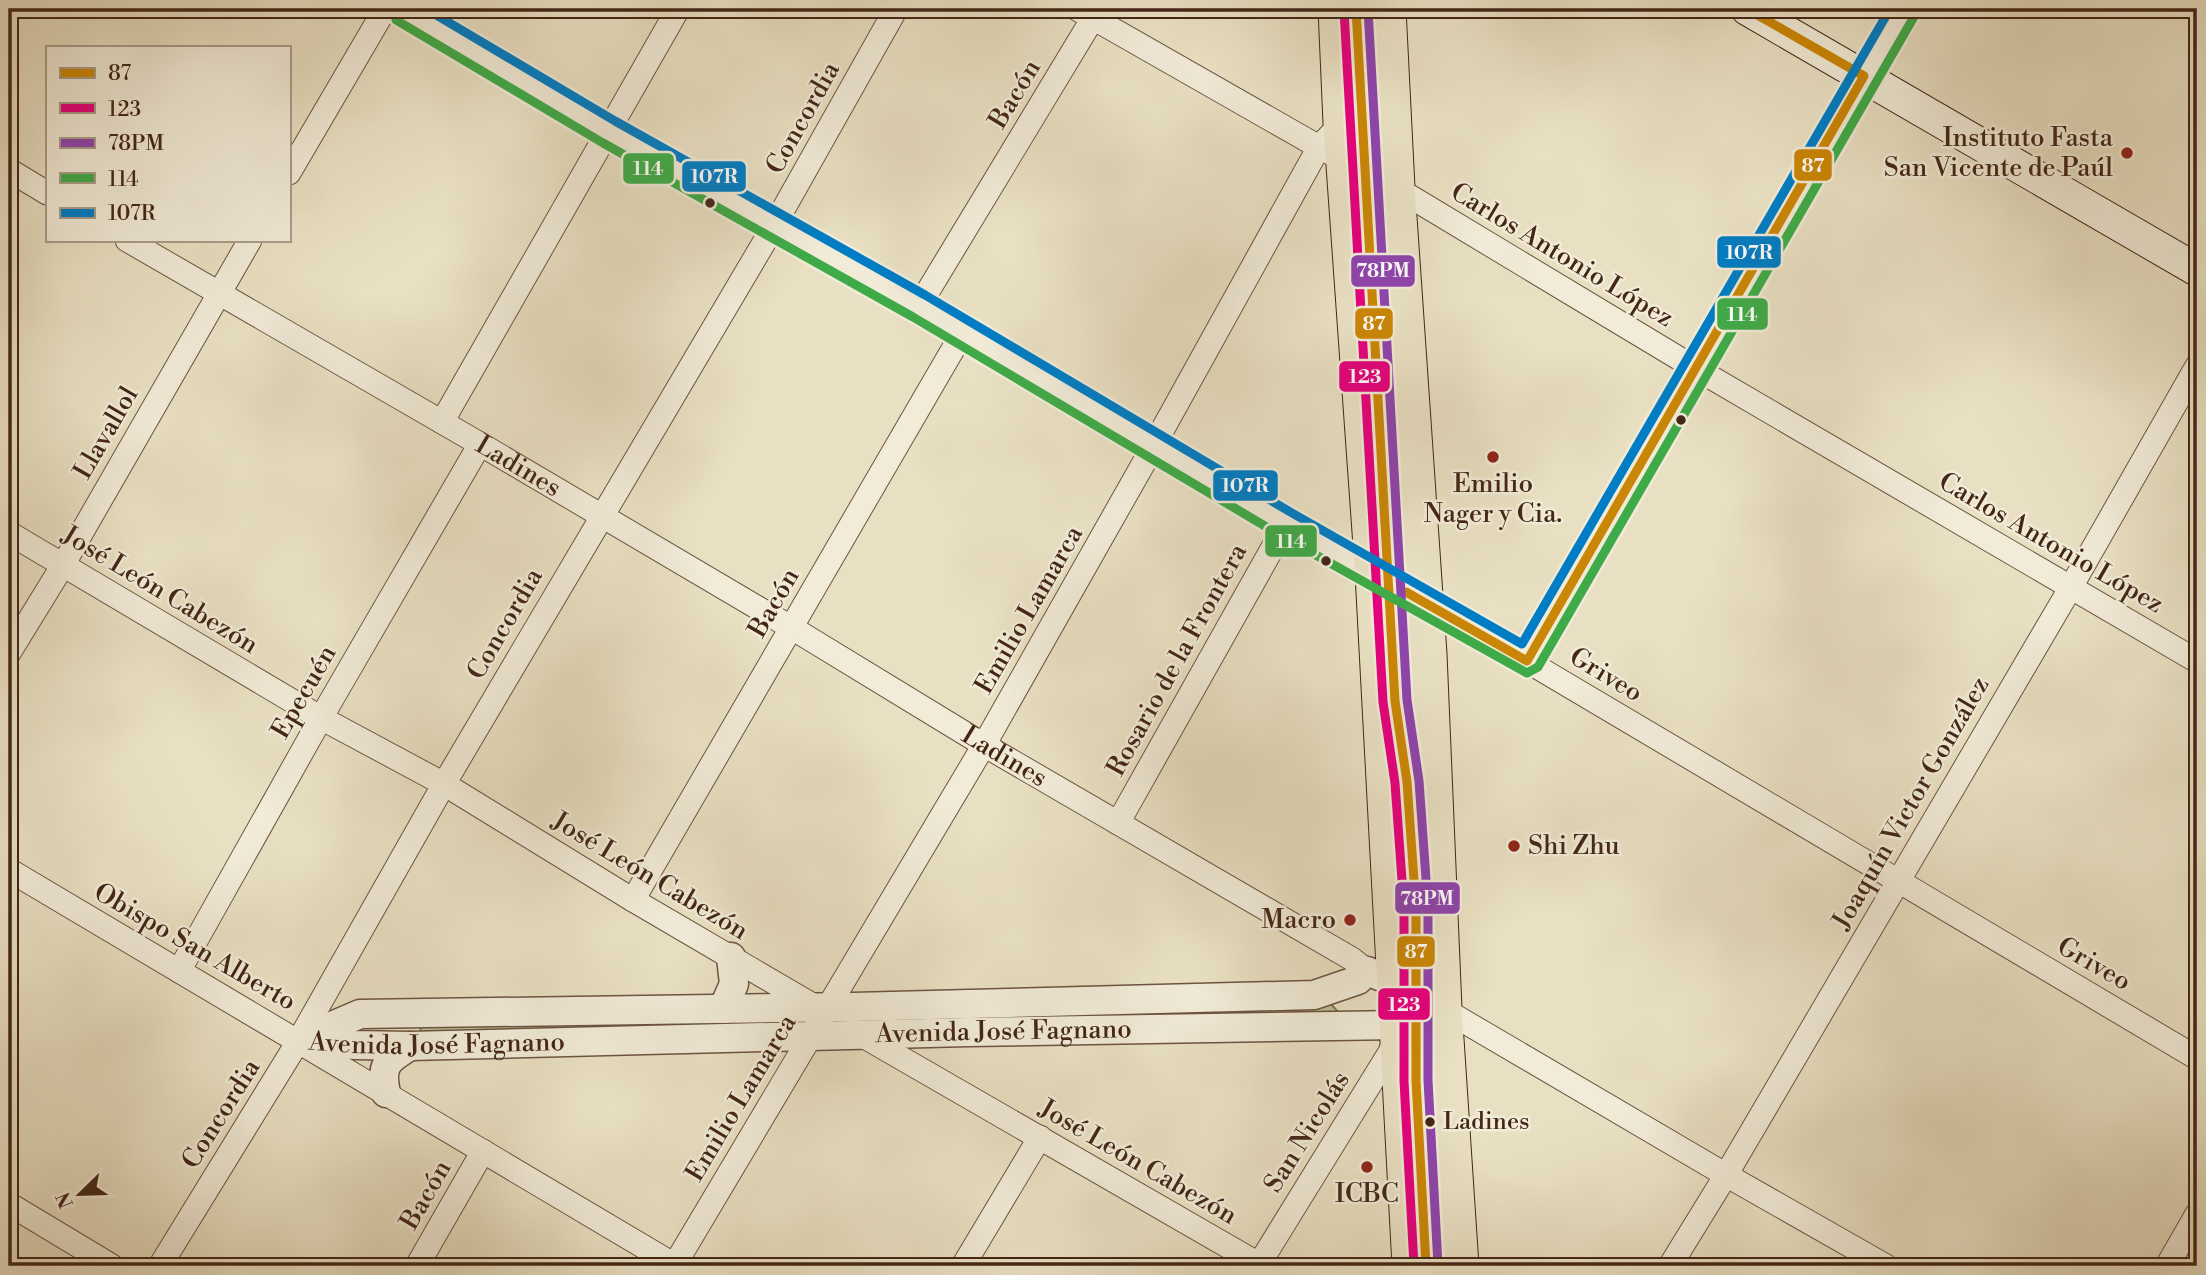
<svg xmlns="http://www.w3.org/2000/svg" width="2206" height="1275" font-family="'Libre Bodoni',serif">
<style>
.green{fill:#b9c292;stroke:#7e7454;stroke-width:2}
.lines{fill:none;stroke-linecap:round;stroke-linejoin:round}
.service-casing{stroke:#6c5441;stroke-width:13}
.minor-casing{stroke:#6c5441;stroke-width:25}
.tertiary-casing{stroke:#6c5441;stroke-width:31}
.secondary-casing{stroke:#432616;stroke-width:34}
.primary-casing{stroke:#432616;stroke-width:39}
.service{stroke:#f1ebd8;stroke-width:10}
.minor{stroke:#f1ebd8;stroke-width:23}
.tertiary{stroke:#f1ebd8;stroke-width:28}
.secondary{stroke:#f1ebd8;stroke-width:32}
.primary{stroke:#e9e0c3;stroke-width:37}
.bus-1-casing{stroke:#f1ebd8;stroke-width:14}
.bus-2-casing{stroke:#f1ebd8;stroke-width:14}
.bus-3-casing{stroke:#f1ebd8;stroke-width:14}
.bus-4-casing{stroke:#f1ebd8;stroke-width:14}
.bus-5-casing{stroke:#f1ebd8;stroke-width:14}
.bus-1{stroke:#ca8606;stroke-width:9}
.bus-2{stroke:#e5007d;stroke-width:9}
.bus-3{stroke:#8e44ad;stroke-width:9}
.bus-4{stroke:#3fab48;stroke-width:9}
.bus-5{stroke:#007dc5;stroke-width:9}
.poi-dot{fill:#8f2418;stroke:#f1ebd8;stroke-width:2.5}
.bus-dot{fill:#432616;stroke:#f1ebd8;stroke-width:2.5}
.labels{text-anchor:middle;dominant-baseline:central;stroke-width:5;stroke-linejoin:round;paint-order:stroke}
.bus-label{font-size:24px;fill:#432616;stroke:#f1ebd8;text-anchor:start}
.street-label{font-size:26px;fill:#432616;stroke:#f1ebd8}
.poi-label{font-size:26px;fill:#432616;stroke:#f1ebd8;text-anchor:end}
.line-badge{stroke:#f1ebd8;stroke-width:2.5}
.badge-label{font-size:19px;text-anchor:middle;font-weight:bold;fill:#fff}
</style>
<rect width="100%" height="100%" fill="#e9e0c3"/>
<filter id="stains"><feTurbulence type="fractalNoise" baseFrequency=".00286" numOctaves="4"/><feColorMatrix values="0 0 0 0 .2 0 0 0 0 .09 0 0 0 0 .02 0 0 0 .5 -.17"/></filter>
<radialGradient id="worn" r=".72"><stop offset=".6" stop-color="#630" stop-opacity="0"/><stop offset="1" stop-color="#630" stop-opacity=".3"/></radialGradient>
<path class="green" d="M 1329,1002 L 1341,1015 L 968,1024 L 970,1015 Z
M 767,1018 L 765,1026 L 421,1033 L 420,1024 Z"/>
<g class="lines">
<g class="service-casing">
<path id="service" d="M 1356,9 L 1371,268
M 1366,9 L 1372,41
M 1399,728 C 1413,815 1416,903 1415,991
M 1427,1031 L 1426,1080 L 1439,1266"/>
</g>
<g class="minor-casing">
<g id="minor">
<path d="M 402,9 L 609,132 L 919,306 L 1286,524 L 1527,661 L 2197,1058"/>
<path d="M 1077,9 L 1319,147 L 1396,188 L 1695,368 L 2197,661"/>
<path d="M 9,170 L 47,193"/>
<path d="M 289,173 L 385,9"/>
<path id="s1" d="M 127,240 L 480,444 L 792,628 L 984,745 L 1352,959 L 1367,971"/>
<path d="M 919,306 L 1093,18"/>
<path d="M 442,422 L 678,9"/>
<path d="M 9,533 L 321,718 L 444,784 L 633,900 L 821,1010"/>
<path d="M 9,653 L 63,565 L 250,240"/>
<path d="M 1527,661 L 1904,9"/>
<path d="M 1118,823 L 1286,524"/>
<path d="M 9,870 L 676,1266"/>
<path d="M 633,900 L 963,332"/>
<path d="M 179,971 L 321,718 L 480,444"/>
<path d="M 1443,1009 L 1726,1175 L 1886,1266"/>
<path d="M 856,1032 L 1262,1266"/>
<path d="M 9,1204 L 112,1266"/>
<path d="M 160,1266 L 299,1040 L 444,784 L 775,224 L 896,9"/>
<path d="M 417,1266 L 483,1151"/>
<path d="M 674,1266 L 984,745 L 1154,445 L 1319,147 L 1342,123"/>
<path d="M 963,1266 L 1040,1137"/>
<path d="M 1258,1266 L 1390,1052 L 1395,1038"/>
<path d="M 1670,1266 L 1726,1175 L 2071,587 L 2197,366"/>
<path d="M 2167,1266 L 2197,1214"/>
</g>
</g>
<g class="tertiary-casing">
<g id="tertiary">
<path d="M 723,1009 L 734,984 L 731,957"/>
<path d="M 299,1040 L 360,1014 L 853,1007 L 1314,995 L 1358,980 L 1367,971 L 1397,983 L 1443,1009"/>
<path id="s2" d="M 302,1041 L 355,1045 L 410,1046 L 968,1032 L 1399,1025 L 1443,1009"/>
<path d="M 386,1093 C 380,1065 387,1060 410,1046"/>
</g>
</g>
<g class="secondary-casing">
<path id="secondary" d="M 1747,9 L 2197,270"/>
</g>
<g class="primary-casing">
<path id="primary" d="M 1337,9 L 1342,123 L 1374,574 L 1411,1266
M 1387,9 L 1396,188 L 1428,654 L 1443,1009 L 1460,1266"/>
</g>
<use href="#service" class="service"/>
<use href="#minor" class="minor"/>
<use href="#tertiary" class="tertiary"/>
<use href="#secondary" class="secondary"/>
<use href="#primary" class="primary"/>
<g class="bus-1-casing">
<path id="bus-1" d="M 1356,9 L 1395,701 L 1407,782 L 1416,908 L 1416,1080 L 1426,1266
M 1406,592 L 1527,661 L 1864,76 L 1747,9"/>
</g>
<g class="bus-2-casing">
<path id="bus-2" d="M 1344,10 L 1383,702 L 1395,783 L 1404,908 L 1404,1081 L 1414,1266"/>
</g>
<g class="bus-3-casing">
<path id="bus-3" d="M 1368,9 L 1407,700 L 1419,781 L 1428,907 L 1428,1080 L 1438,1265"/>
</g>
<g class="bus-4-casing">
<path id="bus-4" d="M 396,20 L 603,143 L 913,317 L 1280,535 L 1527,673 L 1538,667 L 1915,15"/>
</g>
<g class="bus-5-casing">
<path id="bus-5" d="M 426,9 L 615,121 L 925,295 L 1292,513 L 1522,644 L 1890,9"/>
</g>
<use href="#bus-1" class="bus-1"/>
<use href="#bus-2" class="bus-2"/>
<use href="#bus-3" class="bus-3"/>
<use href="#bus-4" class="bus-4"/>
<use href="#bus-5" class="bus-5"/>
</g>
<g class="poi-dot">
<circle cx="2127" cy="153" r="7"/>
<circle cx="1493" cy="457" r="7"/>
<circle cx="1514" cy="846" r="7"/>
<circle cx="1350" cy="920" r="7"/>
<circle cx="1367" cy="1167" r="7"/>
</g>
<g class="bus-dot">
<circle cx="710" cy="203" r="6"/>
<circle cx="1681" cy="420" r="6"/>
<circle cx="1326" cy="561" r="6"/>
<circle cx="1430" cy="1122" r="6"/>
</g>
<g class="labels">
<g class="bus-label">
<text x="1443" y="1122">Ladines</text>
</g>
<g class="street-label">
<text transform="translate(1015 94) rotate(-59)">Bacón</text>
<text transform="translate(803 118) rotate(-61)">Concordia</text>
<text transform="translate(1562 255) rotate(31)">Carlos Antonio López</text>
<text transform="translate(106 433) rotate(-60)">Llavallol</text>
<text stroke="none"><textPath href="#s1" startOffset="452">Ladines</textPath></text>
<text transform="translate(2051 543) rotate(30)">Carlos Antonio López</text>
<text transform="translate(160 590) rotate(31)">José León Cabezón</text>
<text transform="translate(774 603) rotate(-60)">Bacón</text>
<text transform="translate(1029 610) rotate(-60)">Emilio Lamarca</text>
<text transform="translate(505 624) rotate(-60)">Concordia</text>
<text transform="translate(1177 660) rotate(-61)">Rosario de la Frontera</text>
<text transform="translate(1606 675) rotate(31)">Griveo</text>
<text transform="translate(304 692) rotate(-60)">Epecuén</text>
<text stroke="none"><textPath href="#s1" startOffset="1018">Ladines</textPath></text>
<text transform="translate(1911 803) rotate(-60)">Joaquín Victor González</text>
<text transform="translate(650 876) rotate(31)">José León Cabezón</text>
<text transform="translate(195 947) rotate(30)">Obispo San Alberto</text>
<text transform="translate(2094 964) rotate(30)">Griveo</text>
<text stroke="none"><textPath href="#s2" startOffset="702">Avenida José Fagnano</textPath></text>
<text stroke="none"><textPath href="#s2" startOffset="135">Avenida José Fagnano</textPath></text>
<text transform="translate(741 1098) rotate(-59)">Emilio Lamarca</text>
<text transform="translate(221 1114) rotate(-58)">Concordia</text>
<text transform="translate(1307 1132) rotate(-58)">San Nicolás</text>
<text transform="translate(1138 1162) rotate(30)">José León Cabezón</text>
<text transform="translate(426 1195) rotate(-60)">Bacón</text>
</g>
<g class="poi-label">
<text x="2113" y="138">Instituto Fasta<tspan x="2113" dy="30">San Vicente de Paúl</tspan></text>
<text x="1493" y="484" text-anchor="middle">Emilio<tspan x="1493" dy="30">Nager y Cia.</tspan></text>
<text x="1528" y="846" text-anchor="start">Shi Zhu</text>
<text x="1336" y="920">Macro</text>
<text x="1367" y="1194" text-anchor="middle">ICBC</text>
</g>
</g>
<g class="line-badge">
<rect x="1793" y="148" width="40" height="34" rx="7" fill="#ca8606"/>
<rect x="622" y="152" width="53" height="33" rx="7" fill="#3fab48"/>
<rect x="681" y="160" width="66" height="33" rx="7" fill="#007dc5"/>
<rect x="1716" y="235" width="66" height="34" rx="7" fill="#007dc5"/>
<rect x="1350" y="254" width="66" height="34" rx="7" fill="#8e44ad"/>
<rect x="1716" y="297" width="53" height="34" rx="7" fill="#3fab48"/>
<rect x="1354" y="307" width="40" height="33" rx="7" fill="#ca8606"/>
<rect x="1338" y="360" width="53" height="33" rx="7" fill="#e5007d"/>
<rect x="1212" y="469" width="67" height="33" rx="7" fill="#007dc5"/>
<rect x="1264" y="524" width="54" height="34" rx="7" fill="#3fab48"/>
<rect x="1394" y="881" width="67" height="34" rx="7" fill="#8e44ad"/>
<rect x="1396" y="935" width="40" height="33" rx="7" fill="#ca8606"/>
<rect x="1377" y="987" width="54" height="34" rx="7" fill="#e5007d"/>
</g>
<g class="badge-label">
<text x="1813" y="172">87</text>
<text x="648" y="175">114</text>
<text x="714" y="183">107R</text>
<text x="1749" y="259">107R</text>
<text x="1383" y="277">78PM</text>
<text x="1742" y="321">114</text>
<text x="1374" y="330">87</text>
<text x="1365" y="383">123</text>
<text x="1245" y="492">107R</text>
<text x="1291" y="548">114</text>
<text x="1427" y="905">78PM</text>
<text x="1416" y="958">87</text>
<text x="1404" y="1011">123</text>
</g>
<rect width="2206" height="1275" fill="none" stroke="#e9e0c3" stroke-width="35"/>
<rect x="10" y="10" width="2185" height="1254" fill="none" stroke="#432616" stroke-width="3.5"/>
<rect x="18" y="18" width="2171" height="1240" fill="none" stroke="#432616" stroke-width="2"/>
<rect x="46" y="46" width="245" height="196" fill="#f1ebd8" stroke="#ab9c8a" stroke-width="2"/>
<rect x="60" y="68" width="35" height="10" fill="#ca8606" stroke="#ab9c8a" stroke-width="2"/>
<text x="108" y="80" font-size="21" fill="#432616">87</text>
<rect x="60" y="103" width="35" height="10" fill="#e5007d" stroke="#ab9c8a" stroke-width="2"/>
<text x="108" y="116" font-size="21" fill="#432616">123</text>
<rect x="60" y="138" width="35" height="10" fill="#8e44ad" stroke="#ab9c8a" stroke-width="2"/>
<text x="108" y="150" font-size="21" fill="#432616">78PM</text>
<rect x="60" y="173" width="35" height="10" fill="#3fab48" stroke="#ab9c8a" stroke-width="2"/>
<text x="108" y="186" font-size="21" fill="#432616">114</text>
<rect x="60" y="208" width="35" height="10" fill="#007dc5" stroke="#ab9c8a" stroke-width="2"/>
<text x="108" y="220" font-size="21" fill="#432616">107R</text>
<g transform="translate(80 1194) rotate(247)" stroke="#f1ebd8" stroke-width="5" paint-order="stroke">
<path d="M0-5L12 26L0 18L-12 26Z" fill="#432616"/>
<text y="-10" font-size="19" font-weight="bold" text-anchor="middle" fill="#432616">N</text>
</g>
<rect width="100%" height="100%" filter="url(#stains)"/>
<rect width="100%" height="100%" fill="url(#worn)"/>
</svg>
